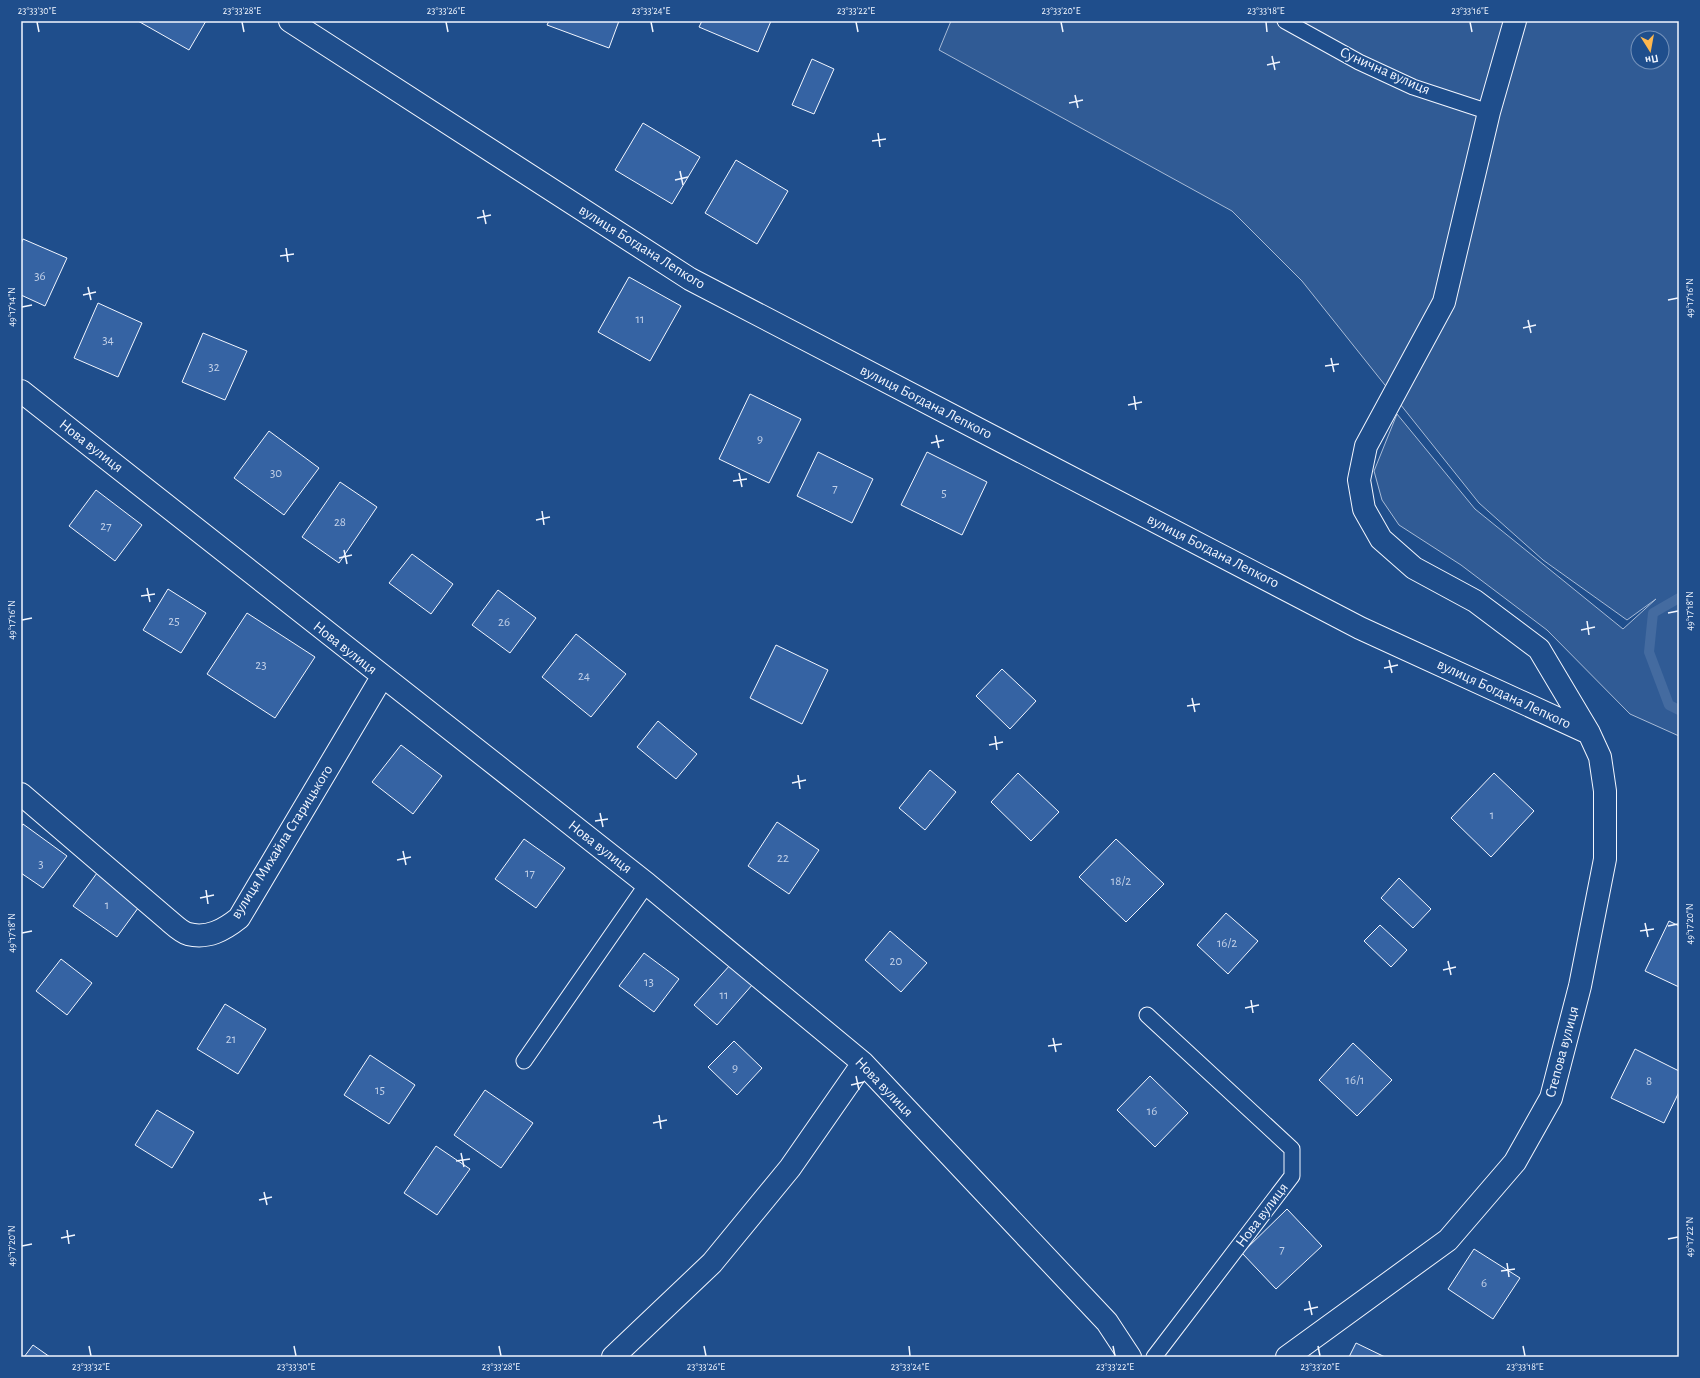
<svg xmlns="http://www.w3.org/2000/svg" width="1700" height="1378" font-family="'Alegreya Sans',sans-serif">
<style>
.built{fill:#305b95;stroke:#a8bbd7;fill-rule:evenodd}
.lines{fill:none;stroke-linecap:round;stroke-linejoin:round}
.stream{stroke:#446ba0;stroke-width:10}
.building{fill:#3563a3;stroke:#f2f6ff}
.service-casing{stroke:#f2f6ff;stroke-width:17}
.minor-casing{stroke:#f2f6ff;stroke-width:24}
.service{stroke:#1f4e8c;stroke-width:15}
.minor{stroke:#1f4e8c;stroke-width:22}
.ticks{fill:none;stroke:#f2f6ff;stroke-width:1.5}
.labels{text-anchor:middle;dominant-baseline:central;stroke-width:3;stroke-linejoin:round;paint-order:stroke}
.number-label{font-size:13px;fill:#c3d1e8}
.street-label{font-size:15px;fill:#f2f6ff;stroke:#1f4e8c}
.neatline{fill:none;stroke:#f2f6ff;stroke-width:1.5}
.ticks-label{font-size:10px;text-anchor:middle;fill:#f2f6ff}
</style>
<rect width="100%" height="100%" fill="#1f4e8c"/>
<path class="built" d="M 951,21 L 1679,21 L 1679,736 L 1630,714 L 1547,630 L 1461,565 L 1399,525 L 1382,500 L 1374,471 L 1397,414 L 1475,509 L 1623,629 L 1656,599 L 1627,620 L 1543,560 L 1479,503 L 1302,281 L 1232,211 L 939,50 ZM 1638,38 L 1662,38 L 1662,62 L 1638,62 Z"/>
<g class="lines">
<path class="stream" d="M 1679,598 L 1653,613 L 1649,652 L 1669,705 L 1679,710"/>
</g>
<path class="building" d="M 138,21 L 206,21 L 189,50 Z
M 549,21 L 619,21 L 609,48 L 547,25 Z
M 702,21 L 771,21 L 758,52 L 699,27 Z
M 812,59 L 834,69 L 814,114 L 792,105 Z
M 643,123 L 700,157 L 672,204 L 615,170 Z
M 736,160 L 788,191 L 757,244 L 705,213 Z
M 23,239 L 67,258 L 45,306 L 21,295 L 21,244 Z
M 629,277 L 681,306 L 650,361 L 598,332 Z
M 98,303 L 142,323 L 118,377 L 74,358 Z
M 203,333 L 247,351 L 225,400 L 182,382 Z
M 750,394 L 801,419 L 769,483 L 719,459 Z
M 269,431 L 319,468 L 284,515 L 234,478 Z
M 818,452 L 873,479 L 852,523 L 797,496 Z
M 927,452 L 987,482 L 962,535 L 901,505 Z
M 340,482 L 377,507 L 339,563 L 302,537 Z
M 96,490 L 142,525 L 115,561 L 69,526 Z
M 412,554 L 453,584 L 431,614 L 389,583 Z
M 168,589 L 206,613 L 181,653 L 143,630 Z
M 498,590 L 536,618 L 510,653 L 472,625 Z
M 247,613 L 315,657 L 275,718 L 207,674 Z
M 576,634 L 626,674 L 591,717 L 542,677 Z
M 776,645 L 828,670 L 802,724 L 750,698 Z
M 1002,669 L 1036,701 L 1010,729 L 976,696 Z
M 658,721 L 697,754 L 676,779 L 637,747 Z
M 401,745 L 442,776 L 413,814 L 372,782 Z
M 930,770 L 956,792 L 925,830 L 899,808 Z
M 1018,773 L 1059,812 L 1031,841 L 991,802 Z
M 1494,773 L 1534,811 L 1491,857 L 1451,818 Z
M 777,822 L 819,850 L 789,894 L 748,866 Z
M 23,824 L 67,856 L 43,888 L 21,873 L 21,827 Z
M 524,839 L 565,868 L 536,908 L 495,879 Z
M 1116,839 L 1164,884 L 1126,922 L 1079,877 Z
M 97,873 L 141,904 L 117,937 L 73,906 Z
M 1399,878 L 1431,909 L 1413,928 L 1381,898 Z
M 1226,913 L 1258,941 L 1228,974 L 1197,945 Z
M 1669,921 L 1679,926 L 1679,987 L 1645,971 Z
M 1380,925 L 1407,950 L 1391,967 L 1364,941 Z
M 890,931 L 927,963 L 901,992 L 865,960 Z
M 644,953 L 679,979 L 654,1012 L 619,986 Z
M 61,959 L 92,983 L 67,1015 L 36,991 Z
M 731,964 L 753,984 L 717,1025 L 694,1005 Z
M 225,1004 L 266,1029 L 238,1074 L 197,1049 Z
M 734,1041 L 762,1068 L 737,1095 L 708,1067 Z
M 1353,1043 L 1392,1080 L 1357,1116 L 1319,1080 Z
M 1635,1049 L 1679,1071 L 1679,1092 L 1664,1123 L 1611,1098 Z
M 370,1055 L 415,1085 L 389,1124 L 344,1095 Z
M 1150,1076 L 1188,1113 L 1155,1147 L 1117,1110 Z
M 485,1090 L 533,1123 L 501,1168 L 454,1135 Z
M 157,1110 L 194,1132 L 172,1168 L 135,1145 Z
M 436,1146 L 470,1169 L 437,1215 L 404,1193 Z
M 1287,1209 L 1322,1246 L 1276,1289 L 1242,1253 Z
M 1474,1249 L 1520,1278 L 1493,1319 L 1448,1289 Z
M 1356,1343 L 1385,1357 L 1349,1357 Z
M 33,1345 L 50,1357 L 24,1357 Z"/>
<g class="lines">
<g class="service-casing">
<path id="service" d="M 1285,21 L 1359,62 L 1413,87 L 1489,112
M 1147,1015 L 1292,1149 L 1292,1176 L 1154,1357
M 524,1061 L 647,884"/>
</g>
<g class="minor-casing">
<path id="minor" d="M 290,21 L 690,279 L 1360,628 L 1589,733
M 21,391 L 647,884 L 863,1063 L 1107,1322 L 1130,1357
M 21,794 L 167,919 C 173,924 181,932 188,934 C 208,939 224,930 239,918 L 382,677
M 613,1357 L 712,1263 L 790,1168 L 863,1063
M 1287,1357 L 1448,1240 L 1515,1162 L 1551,1098 L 1580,986 L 1605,859 L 1605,791 L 1600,757 L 1589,733 L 1539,649 L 1475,601 L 1414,568 L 1381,539 L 1364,509 L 1359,480 L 1366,446 L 1444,302 L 1489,112 L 1515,21"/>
</g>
<use href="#service" class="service"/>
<use href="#minor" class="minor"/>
</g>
<path class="ticks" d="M 37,22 L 39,32M 242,22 L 244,32M 446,22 L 448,32M 651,22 L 653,32M 856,22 L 858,32M 1061,22 L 1063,32M 1266,22 L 1267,32M 1470,22 L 1472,32M 1272,56 L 1275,70M 1267,65 L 1280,62M 1075,95 L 1078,108M 1069,103 L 1083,100M 878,133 L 880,147M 872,141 L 886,139M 680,171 L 683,185M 675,180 L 688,177M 483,210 L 486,224M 477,218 L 491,215M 286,248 L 288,262M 280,256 L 294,254M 88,287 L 91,300M 83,295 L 96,292M 1668,300 L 1678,298M 22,307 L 32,305M 1528,320 L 1531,333M 1523,328 L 1536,325M 1331,358 L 1334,372M 1325,366 L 1339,364M 1134,396 L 1136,410M 1128,405 L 1142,402M 936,435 L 939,448M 931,443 L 944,440M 739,473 L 742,487M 733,481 L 747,479M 542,511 L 544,525M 536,520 L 550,517M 344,550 L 347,564M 339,558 L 352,555M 147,588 L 150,602M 141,596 L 155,594M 1668,613 L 1678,611M 22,620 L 32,618M 1587,621 L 1589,635M 1581,630 L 1595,627M 1389,660 L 1392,673M 1384,668 L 1398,665M 1192,698 L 1195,712M 1187,706 L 1200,704M 995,736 L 997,750M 989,745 L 1003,742M 798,775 L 800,789M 792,783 L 806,780M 600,813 L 603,827M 595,821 L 608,819M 403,851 L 406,865M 397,860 L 411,857M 206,890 L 208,904M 200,898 L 214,895M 1645,923 L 1648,937M 1668,926 L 1678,924M 1640,931 L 1654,929M 22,933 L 32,931M 1448,961 L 1451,975M 1443,970 L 1456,967M 1251,1000 L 1253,1013M 1245,1008 L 1259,1005M 1053,1038 L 1056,1052M 1048,1046 L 1062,1044M 856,1076 L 859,1090M 851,1085 L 864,1082M 659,1115 L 661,1129M 653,1123 L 667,1120M 461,1153 L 464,1167M 456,1161 L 470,1159M 264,1192 L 267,1205M 259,1200 L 272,1197M 67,1230 L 69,1244M 61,1238 L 75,1235M 1668,1239 L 1678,1237M 22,1246 L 32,1244M 1507,1263 L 1509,1277M 1501,1271 L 1515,1269M 1309,1301 L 1312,1315M 1304,1310 L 1318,1307M 89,1346 L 91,1356M 294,1346 L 296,1356M 499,1346 L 501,1356M 704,1346 L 706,1356M 909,1346 L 910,1356M 1113,1346 L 1115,1356M 1318,1346 L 1320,1356M 1523,1346 L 1525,1356"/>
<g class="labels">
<g class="number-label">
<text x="40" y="276">36</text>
<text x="640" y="319">11</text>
<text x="108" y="340">34</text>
<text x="214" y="367">32</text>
<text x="760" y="439">9</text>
<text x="276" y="473">30</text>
<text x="835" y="488">7</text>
<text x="944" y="493">5</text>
<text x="340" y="522">28</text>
<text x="106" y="526">27</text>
<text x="174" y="621">25</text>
<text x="504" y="622">26</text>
<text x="261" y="665">23</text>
<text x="584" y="676">24</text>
<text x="1492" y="815">1</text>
<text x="783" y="858">22</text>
<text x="41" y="864">3</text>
<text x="530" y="873">17</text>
<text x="1121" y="881">18/2</text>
<text x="107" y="905">1</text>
<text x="1227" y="943">16/2</text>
<text x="896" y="961">20</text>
<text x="649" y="982">13</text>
<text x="724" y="995">11</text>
<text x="231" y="1039">21</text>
<text x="735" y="1068">9</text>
<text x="1355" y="1080">16/1</text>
<text x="1649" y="1081">8</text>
<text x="380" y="1090">15</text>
<text x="1152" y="1111">16</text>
<text x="1282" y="1249">7</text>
<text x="1484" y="1283">6</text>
</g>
<g class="street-label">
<text transform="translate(1385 71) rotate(24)">Сунична вулиця</text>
<text transform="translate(642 247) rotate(32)">вулиця Богдана Лепкого</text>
<text transform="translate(926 402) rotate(27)">вулиця Богдана Лепкого</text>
<text transform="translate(91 446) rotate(38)">Нова вулиця</text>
<text transform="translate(1213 551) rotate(27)">вулиця Богдана Лепкого</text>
<text transform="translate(345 648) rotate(38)">Нова вулиця</text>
<text transform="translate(1504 694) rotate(25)">вулиця Богдана Лепкого</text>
<text transform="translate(282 842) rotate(-58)">вулиця Михайла Старицького</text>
<text transform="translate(600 847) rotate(38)">Нова вулиця</text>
<text transform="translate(1562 1052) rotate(-75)">Степова вулиця</text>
<text transform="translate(884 1087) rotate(46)">Нова вулиця</text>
<text transform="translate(1262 1215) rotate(-53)">Нова вулиця</text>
</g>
</g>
<rect width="1700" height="1378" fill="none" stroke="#1f4e8c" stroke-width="44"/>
<g transform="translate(1650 50) rotate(169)"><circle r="19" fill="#1f4e8c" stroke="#7391ba"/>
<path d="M0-3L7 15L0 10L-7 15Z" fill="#ffb74d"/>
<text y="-6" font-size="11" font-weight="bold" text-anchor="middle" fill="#f2f6ff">Пн</text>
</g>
<rect x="22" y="22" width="1656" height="1334" class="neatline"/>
<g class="ticks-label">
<text x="37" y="14">23°33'30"E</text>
<text x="242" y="14">23°33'28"E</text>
<text x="446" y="14">23°33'26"E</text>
<text x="651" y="14">23°33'24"E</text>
<text x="856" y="14">23°33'22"E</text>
<text x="1061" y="14">23°33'20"E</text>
<text x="1266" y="14">23°33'18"E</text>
<text x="1470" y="14">23°33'16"E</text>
<text transform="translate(1689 298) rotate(-90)" y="4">49°17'16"N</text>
<text transform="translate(11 307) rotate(-90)" y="4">49°17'14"N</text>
<text transform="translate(1689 611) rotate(-90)" y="4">49°17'18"N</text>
<text transform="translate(11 620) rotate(-90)" y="4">49°17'16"N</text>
<text transform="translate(1689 924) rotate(-90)" y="4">49°17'20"N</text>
<text transform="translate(11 933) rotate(-90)" y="4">49°17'18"N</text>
<text transform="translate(1689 1237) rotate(-90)" y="4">49°17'22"N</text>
<text transform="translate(11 1246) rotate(-90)" y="4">49°17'20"N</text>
<text x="91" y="1370">23°33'32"E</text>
<text x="296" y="1370">23°33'30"E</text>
<text x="501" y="1370">23°33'28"E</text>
<text x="706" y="1370">23°33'26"E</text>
<text x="910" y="1370">23°33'24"E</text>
<text x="1115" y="1370">23°33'22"E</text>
<text x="1320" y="1370">23°33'20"E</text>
<text x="1525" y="1370">23°33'18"E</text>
</g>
</svg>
